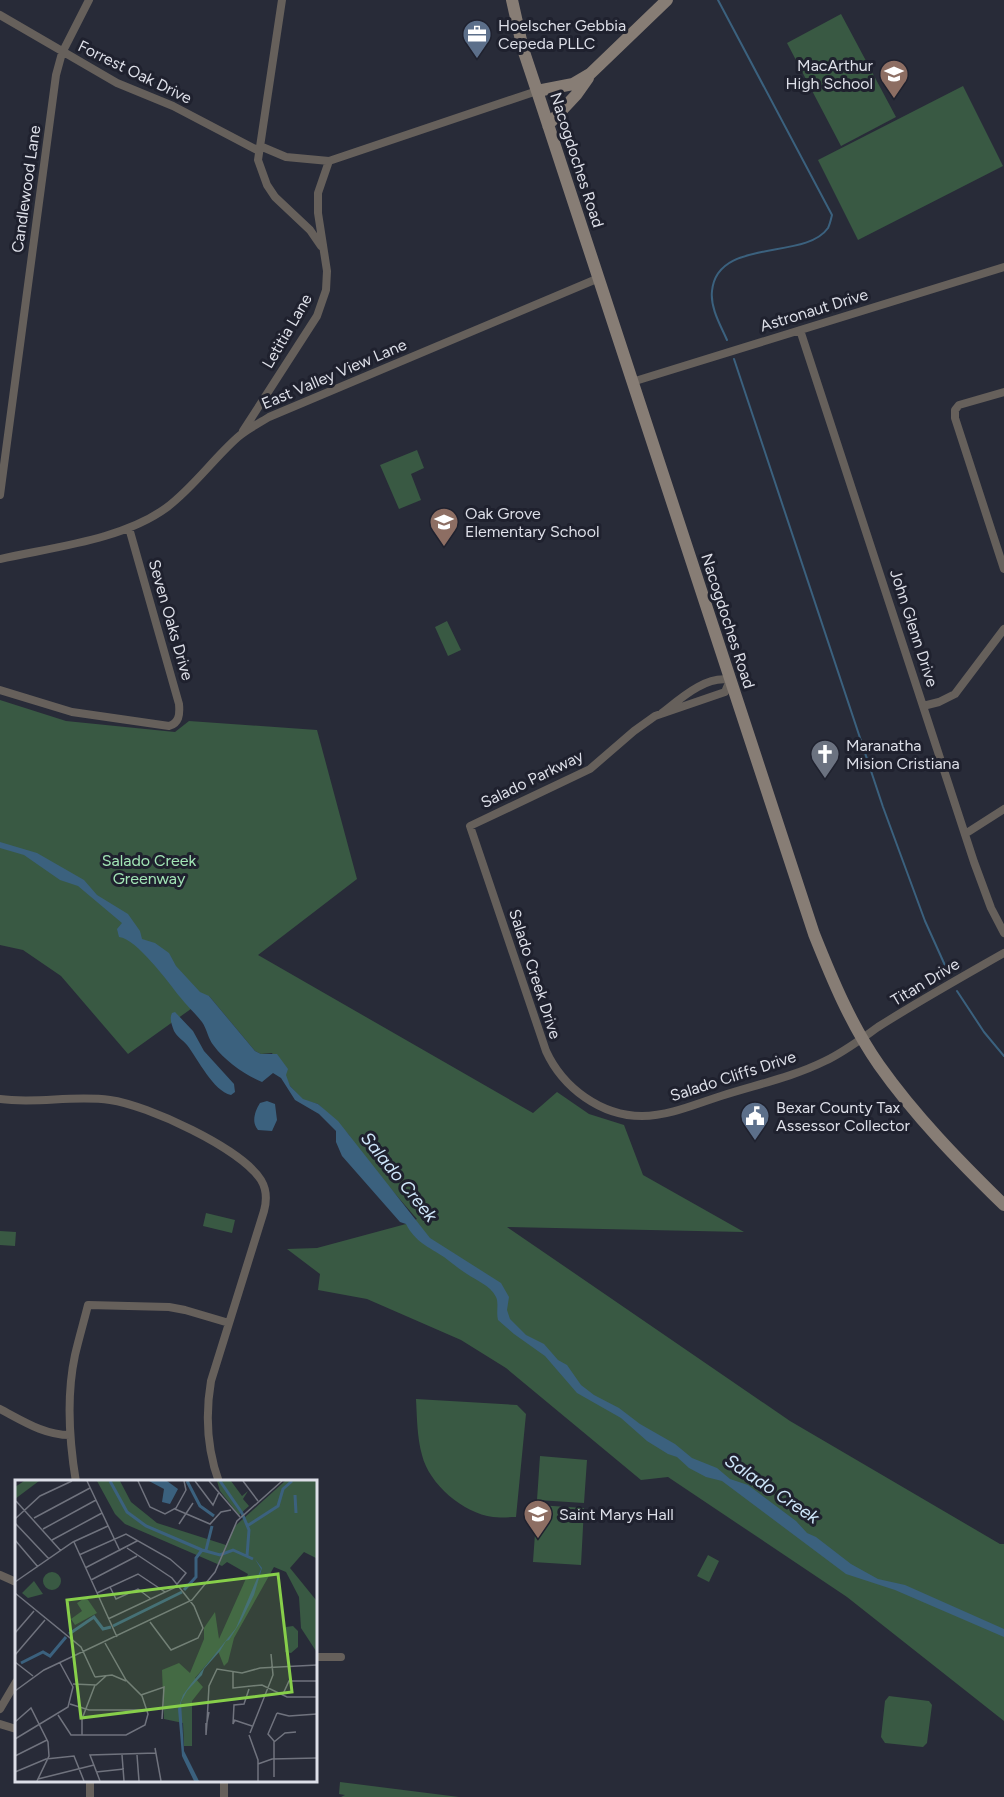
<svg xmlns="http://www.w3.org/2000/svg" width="1004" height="1797" font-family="Figtree,sans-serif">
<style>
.green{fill:#395943}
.water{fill:#3b617e}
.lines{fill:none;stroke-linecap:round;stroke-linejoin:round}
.stream{stroke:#3b617e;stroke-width:2}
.street{stroke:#66605b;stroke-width:8}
.secondary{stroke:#877d75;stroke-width:12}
.labels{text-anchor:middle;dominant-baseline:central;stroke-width:6;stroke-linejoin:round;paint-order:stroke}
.poi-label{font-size:16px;fill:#dddfe8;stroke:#1f212e;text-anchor:start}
.street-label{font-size:16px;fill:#dddfe8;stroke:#1f212e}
.park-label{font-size:16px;fill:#a2e5b6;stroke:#1f212e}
.water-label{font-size:18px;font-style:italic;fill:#cfe7fb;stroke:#1f212e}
.inset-river{fill:none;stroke:#3b617e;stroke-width:3}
.inset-road{fill:none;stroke:#70737e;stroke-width:1.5}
.view{fill:#87cf4a;fill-opacity:0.15;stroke:#87cf4a;stroke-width:3}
.inset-edge{fill:none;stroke:#dddfe8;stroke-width:3}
</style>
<rect width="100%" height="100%" fill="#282b38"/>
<path class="green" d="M 841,14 L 896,117 L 841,146 L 787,43 Z
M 963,86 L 1003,166 L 858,240 L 818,160 Z
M 417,450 L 424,468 L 411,474 L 421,500 L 399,509 L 380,465 Z
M 447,621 L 461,650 L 448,656 L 435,627 Z
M 0,700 L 66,721 L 175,732 L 189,721 L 317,730 L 357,879 L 258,955 L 533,1113 L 557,1092 L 589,1114 L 624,1125 L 643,1175 L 744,1232 L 507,1227 L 790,1421 L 1000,1544 L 1004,1544 L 1004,1721 L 847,1597 L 668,1477 L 641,1480 L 506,1368 L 461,1340 L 367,1299 L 318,1290 L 320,1274 L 287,1249 L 317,1248 L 406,1224 L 417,1219 L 371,1166 L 353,1143 L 349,1135 L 318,1104 L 303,1100 L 290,1086 L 272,1053 L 261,1054 L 255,1051 L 209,996 L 128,1054 L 61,976 L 23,950 L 0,945 Z
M 206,1213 L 235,1220 L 232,1233 L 203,1226 Z
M 0,1231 L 16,1232 L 15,1246 L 0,1245 Z
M 416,1399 L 517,1405 L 526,1414 L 516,1517 C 509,1517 500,1518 493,1517 C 463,1513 429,1484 422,1455 C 417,1437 417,1417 416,1399 Z
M 540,1456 L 587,1460 L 584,1503 L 537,1500 Z
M 537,1505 L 584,1508 L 581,1565 L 533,1562 Z
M 708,1555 L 719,1561 L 709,1582 L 697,1576 Z
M 889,1696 L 929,1701 L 932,1705 L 927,1743 L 923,1747 L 885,1743 L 881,1737 L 885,1701 Z
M 340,1782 L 459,1797 L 341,1797 L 345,1795 L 339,1794 Z"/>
<path class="water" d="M 0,842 L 37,853 L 84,880 L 97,895 L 128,914 L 140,931 L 142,939 L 155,943 L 169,953 L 176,966 L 200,992 L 209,996 L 255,1051 L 261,1054 L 277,1054 L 288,1069 L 286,1075 L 290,1086 L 303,1099 L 318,1104 L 338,1121 L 430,1238 L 501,1283 L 509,1297 L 507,1310 L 510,1319 L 526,1335 L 544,1344 L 558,1360 L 567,1365 L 581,1385 L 594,1395 L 619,1408 L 640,1424 L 675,1444 L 692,1458 L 717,1468 L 730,1479 L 748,1485 L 796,1521 L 807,1533 L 816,1537 L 851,1564 L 878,1579 L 905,1585 L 1004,1629 L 1004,1637 L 895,1590 L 846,1574 L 722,1481 L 706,1477 L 689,1468 L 677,1457 L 668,1454 L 647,1441 L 621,1418 L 577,1393 L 545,1356 L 514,1334 L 498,1320 C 496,1312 499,1303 496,1297 C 490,1285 477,1281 467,1274 C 459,1269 452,1263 444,1257 C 429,1247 415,1242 406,1224 L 400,1222 L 342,1156 L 336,1142 L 336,1131 L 319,1114 L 295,1100 L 281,1078 L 273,1073 L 262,1082 C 245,1075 225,1061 214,1046 C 208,1039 207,1029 202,1022 C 195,1013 187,1006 180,997 C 168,982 137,939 119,937 L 117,929 L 122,923 L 78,886 L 60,880 L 24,855 L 0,848 Z
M 175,1012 L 193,1031 L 204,1051 L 234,1084 L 235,1092 L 231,1095 C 213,1091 198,1059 187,1045 C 183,1040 177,1037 174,1031 C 172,1025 169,1019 172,1013 Z
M 267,1101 L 275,1104 L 277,1120 L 272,1131 L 258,1130 C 251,1122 255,1111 260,1103 Z"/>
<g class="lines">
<path class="stream" d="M 718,0 L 832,215 C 831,219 830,224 828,228 C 805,261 717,237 712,291 C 710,308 721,326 727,340
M 734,359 L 883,807 L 925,921 L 948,972
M 957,991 L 984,1032 L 1004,1056"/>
<path class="street" d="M 282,0 L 258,160 L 267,185 L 275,197 L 310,230 L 321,246
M 0,15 L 117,83 L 173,106 L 259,151
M 260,146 L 286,157 L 329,161 L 537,91
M 800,330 L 974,862 L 991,908 L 1004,933
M 632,382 L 1004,267
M 1004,392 L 959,405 L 955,410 L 955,418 L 1004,569
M 243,431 L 317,316 L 326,290 L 327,271 L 318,213 L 318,193 L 329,161
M 0,495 L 56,75 L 62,53 L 89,0
M 0,559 C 53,547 122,540 166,508 C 193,488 213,459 238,437 C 247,429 258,424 269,417 L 599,278
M 0,690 L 72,712 L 169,726 C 179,723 180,715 179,704 L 129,528
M 923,706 L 939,702 L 955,694 L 1004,629
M 662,713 C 680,699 706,675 730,680 L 725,692 L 655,716 L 634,731 L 590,769 L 470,826 L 546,1051 C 563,1088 601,1116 642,1116 C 669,1116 696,1104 721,1096 C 755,1085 793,1077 825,1061 C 844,1052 861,1039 878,1027 C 919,1001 962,977 1004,953
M 965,834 L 1004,809
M 0,1099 C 36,1104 73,1095 110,1100 C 147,1105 241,1148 261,1180 C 267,1190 267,1200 264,1211 L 211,1381 C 205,1416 207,1449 219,1482
M 0,1409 C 23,1421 44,1435 70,1435
M 76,1482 C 69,1440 66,1397 75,1355 C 79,1338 84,1321 88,1305 L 169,1307 L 185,1310 L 229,1323
M 0,1575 L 16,1582
M 315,1657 L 341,1657
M 0,1709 L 16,1682
M 0,1724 L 16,1729
M 90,1780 L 90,1797
M 224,1797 L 224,1780"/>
<path class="secondary" d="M 512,0 L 523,49 L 537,91 L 814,934 C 832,979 851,1025 879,1065 C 915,1116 959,1161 1004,1205
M 537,91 L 573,84 L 590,74 L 667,0
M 548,125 L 576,95 L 588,78"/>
</g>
<defs>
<g id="office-pin" transform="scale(1.5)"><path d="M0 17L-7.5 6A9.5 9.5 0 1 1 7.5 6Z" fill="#5c6f8a" stroke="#1f212e"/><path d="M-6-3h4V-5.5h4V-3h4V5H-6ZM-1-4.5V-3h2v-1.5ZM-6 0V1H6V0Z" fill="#fff"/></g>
<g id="school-pin" transform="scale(1.5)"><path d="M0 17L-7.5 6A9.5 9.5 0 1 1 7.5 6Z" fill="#8d6e63" stroke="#1f212e"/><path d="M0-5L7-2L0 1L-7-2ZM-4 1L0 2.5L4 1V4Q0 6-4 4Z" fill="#fff"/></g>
<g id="church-pin" transform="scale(1.5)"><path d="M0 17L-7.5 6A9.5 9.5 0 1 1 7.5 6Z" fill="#6b7280" stroke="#1f212e"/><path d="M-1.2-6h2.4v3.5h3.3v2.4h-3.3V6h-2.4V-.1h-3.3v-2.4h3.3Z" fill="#fff"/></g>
<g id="civic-pin" transform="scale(1.5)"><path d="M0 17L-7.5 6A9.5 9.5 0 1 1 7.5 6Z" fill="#5c6f8a" stroke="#1f212e"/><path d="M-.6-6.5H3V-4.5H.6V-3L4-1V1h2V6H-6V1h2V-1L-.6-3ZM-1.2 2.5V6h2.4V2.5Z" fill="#fff"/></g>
</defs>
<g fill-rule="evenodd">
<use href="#office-pin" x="477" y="34"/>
<use href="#school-pin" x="894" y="74"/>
<use href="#school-pin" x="444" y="522"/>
<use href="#church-pin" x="825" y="754"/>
<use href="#civic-pin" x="755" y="1116"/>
<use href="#school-pin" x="538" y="1514"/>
</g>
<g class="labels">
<g class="poi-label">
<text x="498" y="25">Hoelscher Gebbia<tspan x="498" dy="18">Cepeda PLLC</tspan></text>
<text x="873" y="65" text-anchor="end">MacArthur<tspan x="873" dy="18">High School</tspan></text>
<text x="465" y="513">Oak Grove<tspan x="465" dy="18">Elementary School</tspan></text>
<text x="846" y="745">Maranatha<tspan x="846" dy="18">Mision Cristiana</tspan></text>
<text x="776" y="1107">Bexar County Tax<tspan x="776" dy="18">Assessor Collector</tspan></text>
<text x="559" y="1514">Saint Marys Hall</text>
</g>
<g class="street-label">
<text transform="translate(135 72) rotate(26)">Forrest Oak Drive</text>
<text transform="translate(577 160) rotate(72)">Nacogdoches Road</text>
<text transform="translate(26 189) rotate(-82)">Candlewood Lane</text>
<text transform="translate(814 310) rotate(-17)">Astronaut Drive</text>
<text transform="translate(287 331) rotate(-60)">Letitia Lane</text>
<text transform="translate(334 374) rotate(-23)">East Valley View Lane</text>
<text transform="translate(171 620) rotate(74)">Seven Oaks Drive</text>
<text transform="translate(728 621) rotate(72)">Nacogdoches Road</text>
<text transform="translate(914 628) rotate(72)">John Glenn Drive</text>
<text transform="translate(532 779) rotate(-26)">Salado Parkway</text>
<text transform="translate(535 974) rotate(72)">Salado Creek Drive</text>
<text transform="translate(925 982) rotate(-31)">Titan Drive</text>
<text transform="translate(733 1076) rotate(-18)">Salado Cliffs Drive</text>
</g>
<g class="park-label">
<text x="149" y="860">Salado Creek<tspan x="149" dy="18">Greenway</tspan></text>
</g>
<g class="water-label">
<text transform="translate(399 1177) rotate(51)">Salado Creek</text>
<text transform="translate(772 1489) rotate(34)">Salado Creek</text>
</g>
</g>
<g transform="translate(15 1480)">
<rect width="302" height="302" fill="#282b38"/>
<path d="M 9,1 L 24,1 L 0,19 L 0,7 ZM 82,1 L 105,1 L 116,22 L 142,43 L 211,65 L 219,47 L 270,1 L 301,1 L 301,78 L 289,72 L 275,88 L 301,120 L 301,171 L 286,148 L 284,117 L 271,92 L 259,87 L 219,158 L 213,182 L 209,186 L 203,171 L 180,198 L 188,207 L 177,221 L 177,266 L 169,266 L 168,243 L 149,239 L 147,190 L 164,183 L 175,193 L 189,159 L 189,148 L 200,132 L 204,159 L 233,94 L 212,82 L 207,86 L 110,44 L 100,34 ZM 202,1 L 216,1 L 227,16 L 233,11 L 228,19 L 234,26 L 224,35 L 205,11 ZM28 101a9 9 0 1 1 18 0a9 9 0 1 1-18 0ZM 19,101 L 28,114 L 13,118 L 7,113 ZM 71,117 L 82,133 L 60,145 L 56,139 L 67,131 L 62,123 ZM 278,146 L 283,151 L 283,167 L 276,173 L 270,172 L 271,147 Z" fill="#395943"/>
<path d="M 134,1 L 152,1 L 163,9 L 155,24 L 147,22 L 149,9 ZM 240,79 L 247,88 L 239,115 L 226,141 L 214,160 L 211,161 L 205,171 L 189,189 L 187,195 L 172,211 L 166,222 L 169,271 L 184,301 L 179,301 L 167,276 L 163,229 L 168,215 L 176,204 L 221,148 L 246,89 Z" fill="#3b617e"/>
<path class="inset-river" d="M 95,1 L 112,32 L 131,46 L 187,70 L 205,75 L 218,70 L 238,79M 172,1 L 185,26 L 199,36M 205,1 L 227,33M 280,15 L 281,33M 227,33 L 234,50 L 232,76M 232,46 L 263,26 L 268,9 L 277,1M 191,70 L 197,46M 169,110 L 181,97 L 181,78 L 187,70M 98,146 L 167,112M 54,154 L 79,137 L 88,149 L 96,147M 6,183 L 28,172 L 35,176 L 51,157"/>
<path class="inset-road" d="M 72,1 L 105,71M 123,1 L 135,27 L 150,34 L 161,28 L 171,10 L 169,1M 180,1 L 198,25 L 204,12M 194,1 L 225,37M 228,1 L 243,21M 1,21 L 46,71M 160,29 L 195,44 L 206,32 L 216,30M 19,38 L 75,8M 0,39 L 25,16 L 57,1M 0,43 L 34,79M 164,44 L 178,23M 28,49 L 81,20M 0,60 L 23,87M 37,60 L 87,33M 59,62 L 102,157M 112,68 L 157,98 L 179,126 L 188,148 L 183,158 L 156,170 L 135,142M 64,75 L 111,54 L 155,79 L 171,93 L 159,108 L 93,139M 70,88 L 122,61M 76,100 L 122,76M 0,102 L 58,62 L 93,46M 95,107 L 101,119 L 123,109 L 136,119M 0,113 L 66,167 L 80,197M 82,113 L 123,94 L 150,112M 0,153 L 19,131M 0,175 L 30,140M 0,182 L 18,196M 218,192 L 218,208 L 247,205 L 272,217 L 302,217M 80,197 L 97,195 L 111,201M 58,204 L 81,205 L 91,196M 0,211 L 29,190 L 177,120 L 200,92 L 222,41 L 267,1M 268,214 L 274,201 L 302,201M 126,215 L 149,207 L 147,239M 55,224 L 74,230 L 132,230M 194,232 L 192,242 L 194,206 L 202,189 L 227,193 L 245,188 L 302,185M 262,233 L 274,236 L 302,234M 43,235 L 56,255 L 111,255 L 130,245 L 133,234 L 127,216 L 111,200 L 90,163M 219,240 L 237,246M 220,240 L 218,244 L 219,225 L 229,224 L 234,209M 0,242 L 16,228 L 33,262 L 34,276 L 22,301M 191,243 L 191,255 L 192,242M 235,253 L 258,195 L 256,174M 67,255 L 67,239 L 80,205M 234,255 L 243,280 L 243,301M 0,259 L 53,227 L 58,207 L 45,183M 259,262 L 270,253 L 281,252M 140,268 L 146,301M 107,275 L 109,301M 122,275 L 124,301M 0,276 L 32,260M 243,284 L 257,279 L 302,278M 0,292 L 31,279 L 59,276 L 69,301M 81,292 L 109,289M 259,297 L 259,261 L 253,254 L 262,233M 23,299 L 79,285M 85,301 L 75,275 L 141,273"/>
<path class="view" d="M 263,94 L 277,212 L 66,238 L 52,120 Z"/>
<rect width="302" height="302" class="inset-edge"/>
</g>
</svg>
